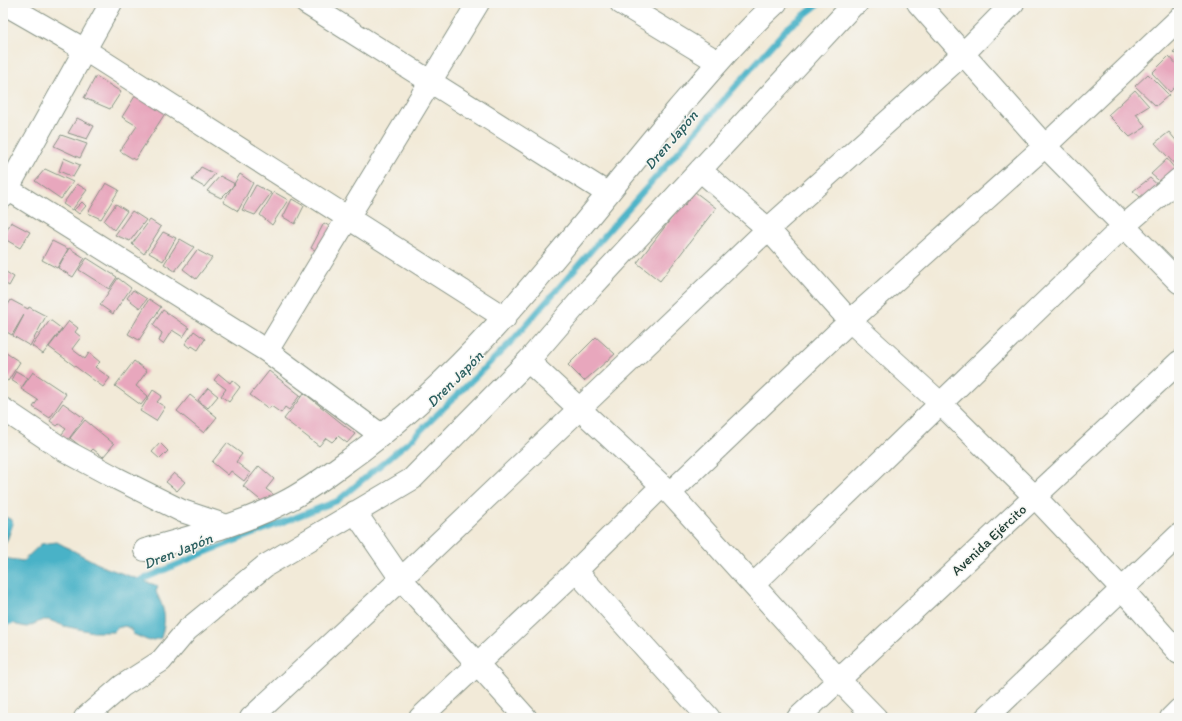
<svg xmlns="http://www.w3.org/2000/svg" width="1182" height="721" font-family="Itim,sans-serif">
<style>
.water{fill:#49b2c7;stroke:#34787e}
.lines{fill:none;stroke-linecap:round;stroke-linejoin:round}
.stream{stroke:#49b2c7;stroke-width:6}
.building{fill:#e8a7bd}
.street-casing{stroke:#889486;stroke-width:24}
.street{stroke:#fff;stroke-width:22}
.labels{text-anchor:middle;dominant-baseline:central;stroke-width:3;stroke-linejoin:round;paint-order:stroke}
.street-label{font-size:14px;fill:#1f3d34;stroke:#f6f6f2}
.water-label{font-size:15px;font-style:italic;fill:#2c6060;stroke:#f6f6f2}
</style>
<rect width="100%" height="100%" fill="#f6f6f2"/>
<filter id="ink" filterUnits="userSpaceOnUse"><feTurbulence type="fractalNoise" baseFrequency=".025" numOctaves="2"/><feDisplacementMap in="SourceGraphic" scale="8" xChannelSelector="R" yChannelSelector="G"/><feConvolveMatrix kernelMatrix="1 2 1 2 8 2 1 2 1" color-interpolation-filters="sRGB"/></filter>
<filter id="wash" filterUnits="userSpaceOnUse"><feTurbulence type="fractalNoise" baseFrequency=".012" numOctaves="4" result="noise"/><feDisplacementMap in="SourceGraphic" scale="16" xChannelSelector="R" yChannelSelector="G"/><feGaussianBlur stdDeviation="0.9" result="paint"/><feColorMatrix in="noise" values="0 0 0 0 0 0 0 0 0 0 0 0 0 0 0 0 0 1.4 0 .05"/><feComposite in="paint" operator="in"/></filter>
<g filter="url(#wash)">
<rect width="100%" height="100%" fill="#f2ead8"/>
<path class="water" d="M 3,516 L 12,520 L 13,524 L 6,543 L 3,545 Z
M 57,542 L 104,567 L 158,586 L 156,592 C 165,610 167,618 161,638 L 149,641 L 133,634 L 131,629 L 125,626 L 117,628 L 113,632 L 93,632 L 64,626 L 49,620 L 43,620 L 27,627 L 17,625 L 4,618 L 3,558 L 23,561 L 41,544 Z"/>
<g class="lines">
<path class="stream" d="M 134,583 L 204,553 L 337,501 L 412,439 L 510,343 L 786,29 L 820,3
M 3,623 L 17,620"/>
</g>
<g id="blocks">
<path class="building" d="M 1179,47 L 1179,58 L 1173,52 Z
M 1169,56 L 1179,67 L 1179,83 L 1170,92 L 1152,73 Z
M 1148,74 L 1169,95 L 1156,106 L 1135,86 Z
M 96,76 L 121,92 L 110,109 L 84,98 Z
M 1135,90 L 1149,106 L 1136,114 L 1146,127 L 1130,137 L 1108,115 Z
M 137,93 L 166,112 L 135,160 L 120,151 L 137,126 L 122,117 Z
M 77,118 L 94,126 L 87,139 L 68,133 Z
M 1169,132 L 1179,144 L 1179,169 L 1155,143 Z
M 61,135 L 87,144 L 80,158 L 54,146 Z
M 64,158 L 80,165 L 73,177 L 59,171 Z
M 1167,159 L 1179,174 L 1164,185 L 1151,174 Z
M 201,167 L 215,174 L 204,187 L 192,180 Z
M 45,169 L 73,182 L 61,199 L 35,181 Z
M 240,174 L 253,183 L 238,211 L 223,202 Z
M 220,176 L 235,184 L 221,198 L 207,191 Z
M 1150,178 L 1162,189 L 1145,201 L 1133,191 Z
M 106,183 L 119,190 L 101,219 L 88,213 Z
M 77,184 L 87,190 L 72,210 L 63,204 Z
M 256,185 L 271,193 L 255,215 L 242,210 Z
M 274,192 L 288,200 L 272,225 L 260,215 Z
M 695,192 L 716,208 L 660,281 L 637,263 L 677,211 L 675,198 L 685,205 Z
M 292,199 L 304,206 L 295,224 L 283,217 Z
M 82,202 L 86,206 L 79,214 L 74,210 Z
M 116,204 L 127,211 L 114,230 L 104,221 Z
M 132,211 L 146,220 L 130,241 L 115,235 Z
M 150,220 L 161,227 L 144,254 L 132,244 Z
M 11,222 L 30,232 L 20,248 L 3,238 Z
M 324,223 L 337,231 L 321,253 L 311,248 Z
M 163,232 L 176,238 L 163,261 L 149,253 Z
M 180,239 L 194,247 L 175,271 L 164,264 Z
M 52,241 L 68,249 L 57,268 L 42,260 Z
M 69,248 L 85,258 L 73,277 L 58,268 Z
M 197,250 L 212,258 L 196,279 L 183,269 Z
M 87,258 L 117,277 L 109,289 L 79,270 Z
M 3,270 L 14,277 L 9,286 L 3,282 Z
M 118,278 L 131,288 L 113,314 L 100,305 Z
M 133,290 L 147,299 L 140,308 L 127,298 Z
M 149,299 L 161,307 L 139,340 L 128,334 Z
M 11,300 L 28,309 L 29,307 L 46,316 L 30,346 L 13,336 L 24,315 L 12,335 L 3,330 L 3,313 Z
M 163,310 L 189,328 L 183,337 L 172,330 L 163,344 L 159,341 L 162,333 L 153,325 Z
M 50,320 L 62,329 L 43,354 L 32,346 Z
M 69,321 L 78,328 L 75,332 L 81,337 L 72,349 L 85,359 L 89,353 L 100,362 L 95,367 L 110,378 L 103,387 L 49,347 Z
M 194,331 L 205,339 L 198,350 L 192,346 L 190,348 L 185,344 Z
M 596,337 L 615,354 L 584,381 L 568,365 Z
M 6,353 L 20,362 L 8,381 L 3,378 L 3,357 Z
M 134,361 L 147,371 L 136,386 L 148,396 L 141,405 L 115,386 Z
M 16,371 L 28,378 L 22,387 L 11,380 Z
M 269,371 L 300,395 L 289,410 L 285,407 L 281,413 L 271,406 L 269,409 L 250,395 Z
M 33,372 L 66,394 L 50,418 L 33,407 L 38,400 L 21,389 Z
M 219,374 L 230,383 L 232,380 L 240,387 L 229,402 L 221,396 L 226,389 L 214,380 Z
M 208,388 L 218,396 L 208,408 L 198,400 Z
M 153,390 L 162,396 L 157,402 L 165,407 L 156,421 L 140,411 Z
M 304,393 L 355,434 L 347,443 L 338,436 L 332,442 L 326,438 L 319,446 L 284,419 Z
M 190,395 L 217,417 L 204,433 L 177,411 Z
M 63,403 L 84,418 L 68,440 L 61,435 L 66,429 L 59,424 L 57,426 L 50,421 Z
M 85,420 L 114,444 L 103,457 L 93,449 L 89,453 L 70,438 Z
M 160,443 L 168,451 L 160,459 L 152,452 Z
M 227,443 L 242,454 L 236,462 L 250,473 L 244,481 L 231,471 L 228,475 L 212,462 Z
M 259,466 L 274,479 L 266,489 L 281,500 L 270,508 L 243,486 Z
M 174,473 L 185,482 L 177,491 L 166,482 Z"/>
</g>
</g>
<g filter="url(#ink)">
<use href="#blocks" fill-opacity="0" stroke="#889486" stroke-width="1"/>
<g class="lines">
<g class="street-casing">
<path id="street" d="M 3,3 L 85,50 L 505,318
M 306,3 L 607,193
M 621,3 L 718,62
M 918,3 L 1045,146 L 1179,282
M 700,170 L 768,229 L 850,321 L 940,403 L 1035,497 L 1122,589 L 1179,653
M 3,186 L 267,351 L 381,435
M 3,197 L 111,3
M 267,351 L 478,3
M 528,361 L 670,493 L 839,680 L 876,718
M 3,409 L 64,450 L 116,478 L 182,511 L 227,526
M 670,493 L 850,321 L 1045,146 L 1179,19
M 355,512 L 401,579 L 526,718
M 145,550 C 192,536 240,525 283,503 C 311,489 336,469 361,451 C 486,357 577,228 677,110 C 709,73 740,36 776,3
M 576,571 L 709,718
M 754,584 L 1124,226 L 1179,179
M 85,718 L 122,686 L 161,661 L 187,630 L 265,566 L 412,479 L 528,361 L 591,288 L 853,5 L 857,3
M 251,718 L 401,579 L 768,229 L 963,54 L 1013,3
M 420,718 L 576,571 L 662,486
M 798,718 L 1179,362
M 986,718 L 1179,535
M 1171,718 L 1179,710"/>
</g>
<use href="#street" class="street"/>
</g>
</g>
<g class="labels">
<g class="street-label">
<text transform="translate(989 540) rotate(-43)">Avenida Ejército</text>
</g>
<g class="water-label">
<text transform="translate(671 140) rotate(-49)">Dren Japón</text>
<text transform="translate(455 379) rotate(-45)">Dren Japón</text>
<text transform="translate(178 551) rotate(-22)">Dren Japón</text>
</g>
</g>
<rect width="1182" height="721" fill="none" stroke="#f6f6f2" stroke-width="16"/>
</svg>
